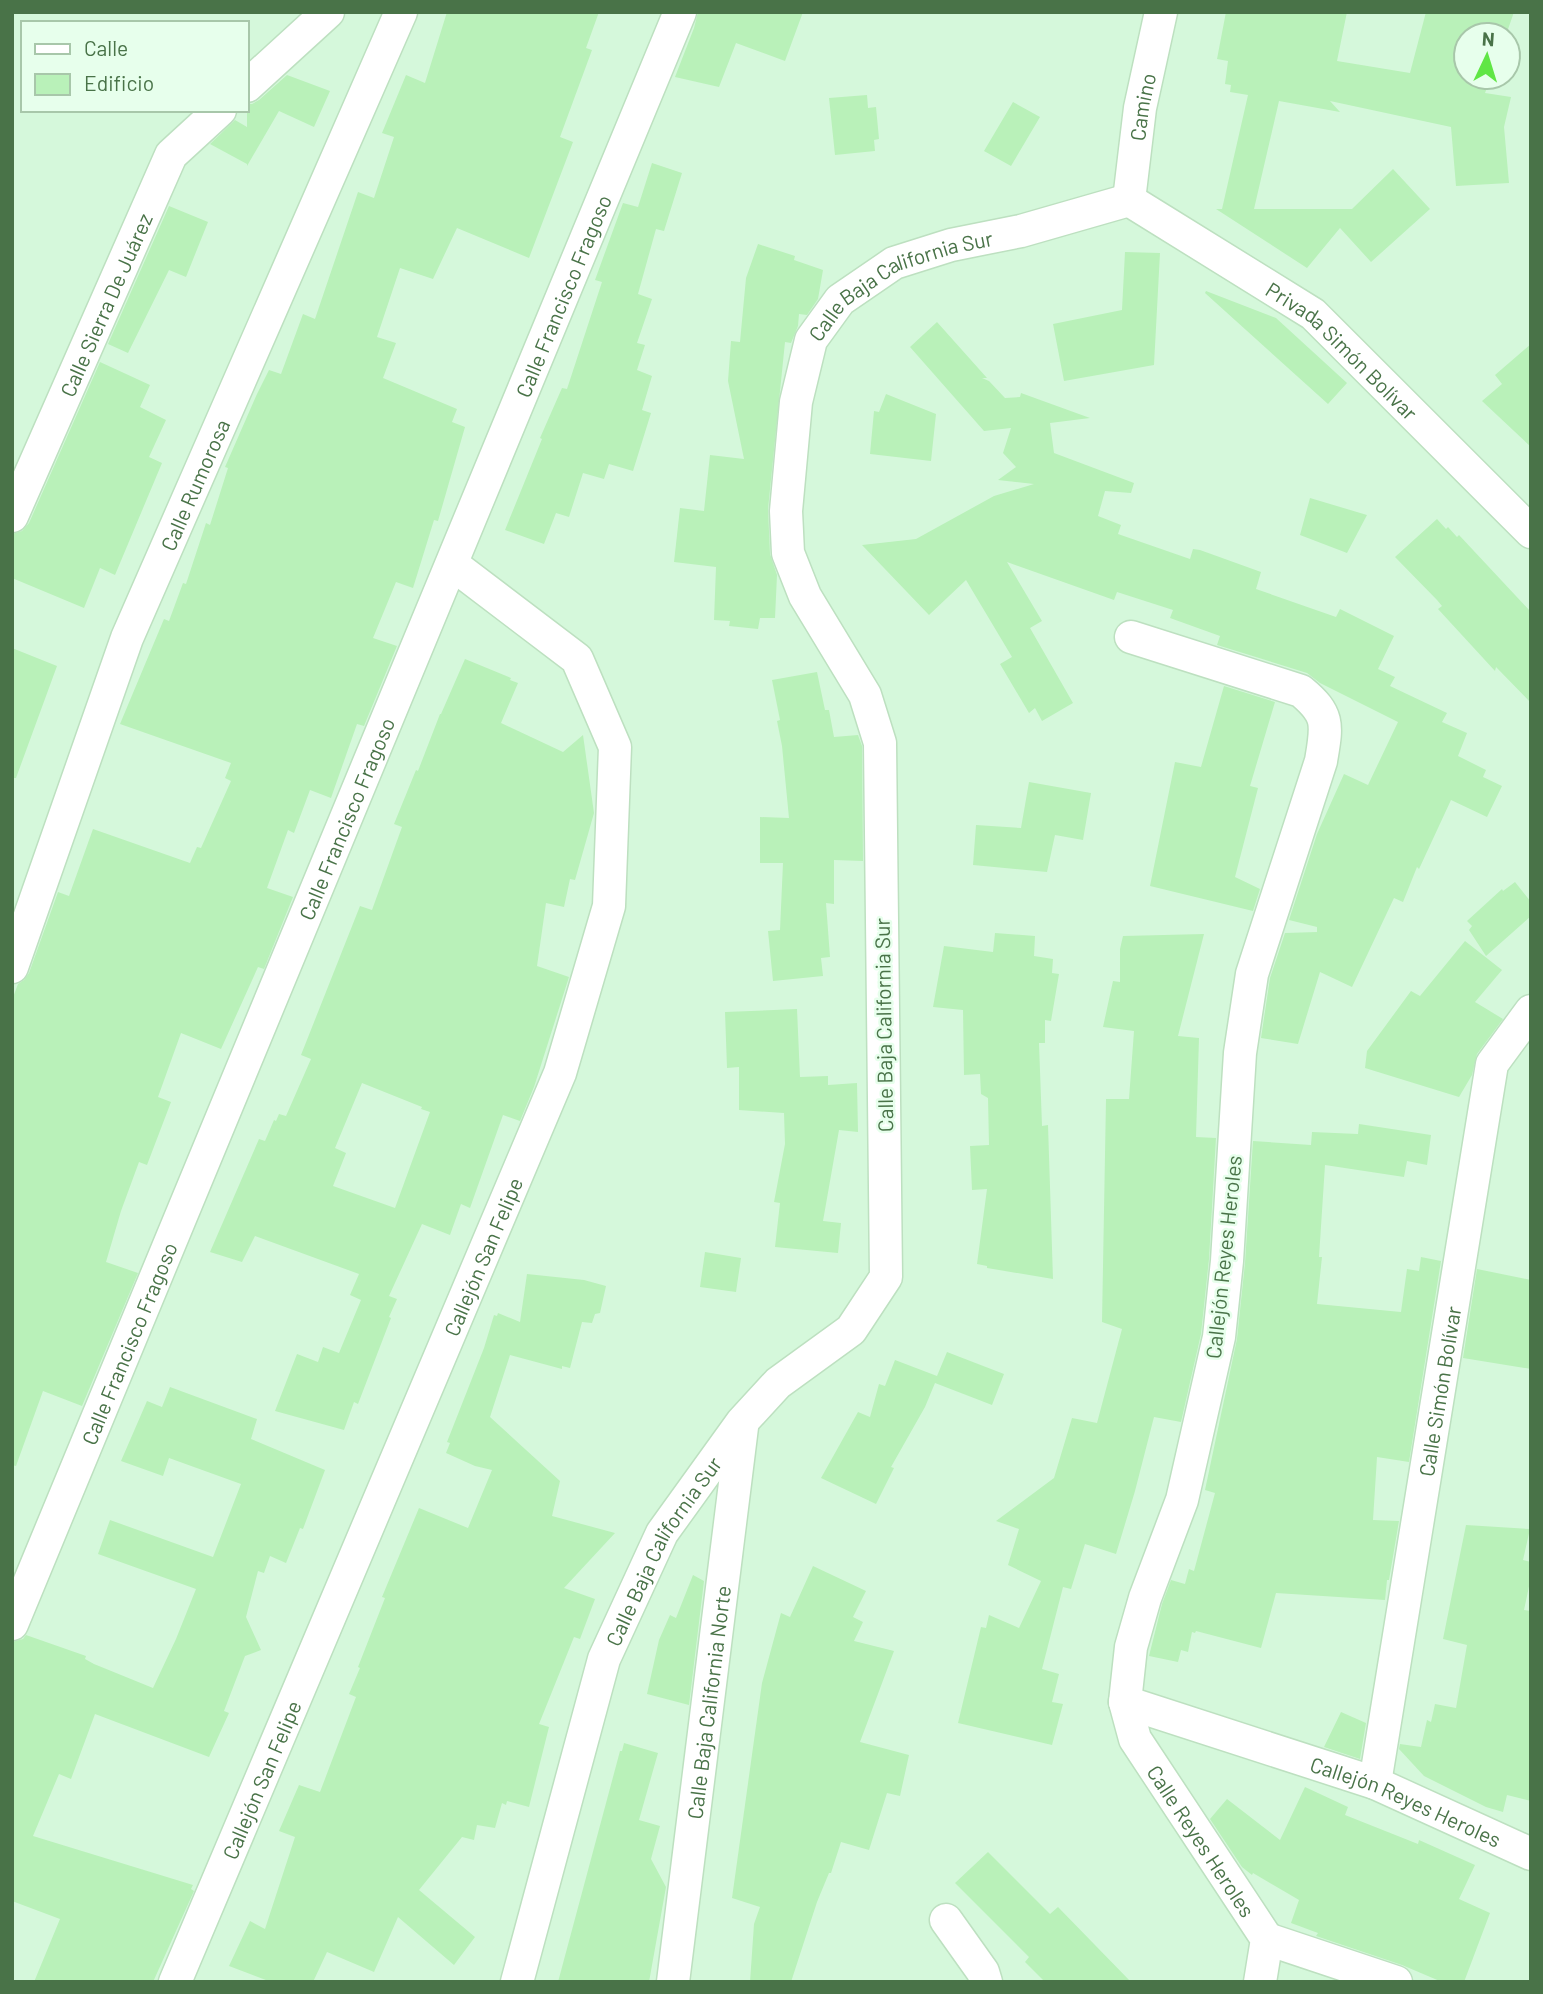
<svg xmlns="http://www.w3.org/2000/svg" width="1543" height="1994" font-family="Barlow,sans-serif">
<style>
.residential{fill:#d5f8db;fill-rule:evenodd}
.building{fill:#b9f1b9;fill-rule:evenodd}
.lines{fill:none;stroke-linecap:round;stroke-linejoin:round}
.street-casing{stroke:#bde0c0;stroke-width:35}
.street{stroke:#fff;stroke-width:32}
.labels{text-anchor:middle;dominant-baseline:central;stroke-width:5;stroke-linejoin:round;paint-order:stroke}
.street-label{font-size:21px;fill:#497348;stroke:#e7ffec}
</style>
<rect width="100%" height="100%" fill="#e1fce7"/>
<path class="residential" d="M 12,12 L 1531,12 L 1531,1982 L 12,1982 ZM 23,23 L 247,23 L 247,110 L 23,110 ZM 1466,35 L 1508,35 L 1508,77 L 1466,77 Z"/>
<path class="building" d="M 447,12 L 599,12 L 586,48 L 592,50 L 560,137 L 573,142 L 529,258 L 457,228 L 433,279 L 400,268 L 377,337 L 396,343 L 383,378 L 457,409 L 452,422 L 465,427 L 438,521 L 434,520 L 413,588 L 396,582 L 373,638 L 397,646 L 364,726 L 357,724 L 331,798 L 310,790 L 294,833 L 288,830 L 267,888 L 293,897 L 264,969 L 258,967 L 221,1049 L 181,1033 L 158,1097 L 171,1102 L 147,1165 L 139,1162 L 121,1211 L 106,1262 L 138,1273 L 82,1406 L 43,1391 L 16,1466 L 12,1465 L 12,1000 L 18,984 L 24,980 L 29,973 L 58,892 L 69,896 L 93,829 L 190,863 L 197,847 L 201,848 L 231,781 L 225,778 L 231,763 L 120,724 L 164,619 L 169,621 L 183,583 L 186,584 L 206,523 L 210,525 L 228,468 L 225,467 L 257,394 L 269,370 L 281,374 L 303,314 L 315,319 L 358,192 L 374,198 L 394,137 L 382,133 L 406,75 L 425,83 Z
M 698,12 L 803,12 L 785,61 L 736,43 L 719,87 L 675,77 L 694,28 Z
M 1226,12 L 1347,12 L 1337,61 L 1410,73 L 1426,12 L 1514,12 L 1506,35 L 1466,35 L 1466,77 L 1491,77 L 1485,93 L 1511,97 L 1504,127 L 1509,183 L 1456,186 L 1451,127 L 1330,101 L 1340,112 L 1279,101 L 1254,209 L 1352,209 L 1393,169 L 1430,209 L 1371,262 L 1340,228 L 1307,268 L 1216,209 L 1222,209 L 1248,95 L 1230,92 L 1231,85 L 1225,84 L 1228,61 L 1217,59 Z
M 287,75 L 330,91 L 314,127 L 279,111 L 247,166 L 247,164 L 210,144 L 235,120 L 247,127 L 247,104 L 252,104 L 259,100 Z
M 867,95 L 868,108 L 876,107 L 879,139 L 874,140 L 875,151 L 835,155 L 829,98 Z
M 1013,102 L 1040,117 L 1011,166 L 984,151 Z
M 652,163 L 682,173 L 664,231 L 656,229 L 638,294 L 652,299 L 637,343 L 645,345 L 637,370 L 652,376 L 642,410 L 651,413 L 633,471 L 609,464 L 604,479 L 583,473 L 569,517 L 556,513 L 544,544 L 505,530 L 542,439 L 540,438 L 562,388 L 567,389 L 602,282 L 595,280 L 623,203 L 638,207 Z
M 169,206 L 208,222 L 186,277 L 169,270 L 128,353 L 108,344 Z
M 758,244 L 795,256 L 794,260 L 823,270 L 818,299 L 807,315 L 799,314 L 798,326 L 791,343 L 785,342 L 768,509 L 770,554 L 777,575 L 775,618 L 760,618 L 758,629 L 729,626 L 730,621 L 714,620 L 716,567 L 674,562 L 680,508 L 704,511 L 710,455 L 744,459 L 728,381 L 731,341 L 740,342 L 746,278 Z
M 1125,252 L 1160,253 L 1154,365 L 1064,381 L 1053,324 L 1122,310 Z
M 1206,291 L 1276,318 L 1347,383 L 1328,404 L 1205,293 Z
M 937,322 L 987,378 L 982,378 L 989,381 L 1005,398 L 1020,397 L 1021,393 L 1090,418 L 1050,423 L 1054,453 L 1134,483 L 1131,493 L 1105,491 L 1098,516 L 1121,525 L 1118,534 L 1190,559 L 1193,549 L 1200,550 L 1261,572 L 1256,589 L 1336,617 L 1340,609 L 1394,636 L 1378,669 L 1395,677 L 1390,686 L 1447,713 L 1442,722 L 1467,733 L 1458,756 L 1486,770 L 1483,777 L 1502,786 L 1487,817 L 1451,800 L 1419,869 L 1417,867 L 1403,902 L 1394,898 L 1352,987 L 1320,972 L 1298,1044 L 1261,1038 L 1270,978 L 1285,933 L 1317,932 L 1317,927 L 1289,920 L 1317,834 L 1344,774 L 1368,785 L 1398,722 L 1320,683 L 1307,673 L 1217,645 L 1220,636 L 1170,618 L 1173,610 L 1117,592 L 1114,600 L 1007,562 L 1042,621 L 1030,628 L 1073,703 L 1042,721 L 1035,708 L 1029,713 L 1000,664 L 1012,657 L 966,580 L 929,615 L 862,545 L 916,539 L 994,496 L 1034,484 L 998,480 L 1016,467 L 1003,453 L 1011,428 L 984,431 L 910,347 Z
M 1531,344 L 1531,447 L 1482,401 L 1502,384 L 1495,375 Z
M 100,362 L 150,385 L 140,407 L 166,420 L 149,457 L 162,463 L 115,575 L 100,568 L 84,608 L 12,578 L 12,534 L 22,531 L 29,523 Z
M 886,394 L 936,414 L 931,461 L 870,454 L 874,411 L 879,412 Z
M 1310,498 L 1367,515 L 1347,553 L 1300,535 Z
M 1437,519 L 1446,529 L 1448,527 L 1457,537 L 1459,535 L 1531,612 L 1531,703 L 1496,667 L 1495,671 L 1438,609 L 1442,606 L 1437,600 L 1395,557 Z
M 12,648 L 57,666 L 16,778 L 12,778 Z
M 465,659 L 511,678 L 510,680 L 518,683 L 501,723 L 563,752 L 583,735 L 594,813 L 575,880 L 570,879 L 564,907 L 546,903 L 537,966 L 569,977 L 534,1087 L 520,1121 L 503,1115 L 470,1208 L 461,1204 L 450,1235 L 422,1224 L 389,1296 L 397,1299 L 389,1317 L 391,1318 L 358,1404 L 354,1402 L 344,1430 L 275,1411 L 297,1354 L 318,1362 L 323,1347 L 339,1353 L 361,1300 L 350,1295 L 359,1274 L 255,1236 L 242,1262 L 210,1252 L 259,1139 L 265,1141 L 274,1120 L 276,1121 L 279,1114 L 286,1116 L 311,1059 L 301,1055 L 360,906 L 372,910 L 402,827 L 394,824 L 416,770 L 418,771 L 440,714 L 441,714 ZM 362,1083 L 422,1107 L 421,1109 L 430,1112 L 395,1208 L 333,1186 L 346,1153 L 335,1148 Z
M 817,672 L 825,710 L 829,710 L 834,737 L 858,735 L 862,746 L 863,861 L 834,860 L 834,904 L 826,903 L 830,957 L 821,958 L 823,976 L 773,981 L 768,931 L 780,930 L 783,863 L 760,863 L 760,817 L 789,818 L 782,746 L 777,721 L 780,720 L 772,680 Z
M 1224,686 L 1275,702 L 1250,786 L 1258,788 L 1235,877 L 1260,889 L 1253,911 L 1150,886 L 1175,762 L 1201,767 Z
M 1029,782 L 1091,793 L 1083,840 L 1055,835 L 1047,872 L 973,865 L 976,825 L 1021,828 Z
M 1515,882 L 1531,902 L 1531,916 L 1486,956 L 1469,930 L 1472,926 L 1467,921 L 1502,889 L 1503,891 Z
M 995,933 L 1035,936 L 1034,956 L 1053,959 L 1052,973 L 1059,974 L 1051,1021 L 1045,1020 L 1045,1043 L 1039,1043 L 1042,1126 L 1048,1125 L 1053,1279 L 987,1268 L 987,1266 L 977,1264 L 987,1189 L 972,1190 L 970,1146 L 989,1145 L 988,1098 L 981,1094 L 980,1074 L 964,1075 L 963,1010 L 933,1007 L 944,946 L 993,952 Z
M 1204,934 L 1178,1036 L 1199,1038 L 1196,1137 L 1216,1138 L 1209,1259 L 1201,1334 L 1181,1422 L 1154,1417 L 1135,1491 L 1116,1554 L 1085,1544 L 1071,1589 L 1063,1587 L 1042,1669 L 1059,1674 L 1052,1702 L 1063,1704 L 1052,1745 L 958,1723 L 981,1627 L 986,1628 L 989,1615 L 1019,1628 L 1041,1581 L 1008,1565 L 1019,1529 L 996,1521 L 1054,1478 L 1072,1418 L 1097,1423 L 1122,1329 L 1102,1322 L 1106,1099 L 1129,1099 L 1134,1031 L 1103,1027 L 1113,981 L 1120,982 L 1120,949 L 1123,936 Z
M 1465,941 L 1502,970 L 1475,1002 L 1503,1019 L 1477,1054 L 1472,1075 L 1459,1097 L 1365,1068 L 1367,1051 L 1411,991 L 1420,996 Z
M 797,1009 L 800,1077 L 828,1076 L 828,1085 L 857,1083 L 858,1132 L 839,1130 L 823,1221 L 841,1223 L 838,1253 L 775,1247 L 780,1203 L 774,1202 L 785,1144 L 784,1113 L 739,1110 L 739,1067 L 727,1068 L 725,1012 Z
M 1359,1124 L 1431,1135 L 1427,1165 L 1407,1161 L 1404,1177 L 1325,1165 L 1319,1257 L 1322,1257 L 1317,1304 L 1401,1312 L 1407,1269 L 1419,1271 L 1421,1257 L 1441,1261 L 1409,1462 L 1377,1457 L 1373,1520 L 1399,1521 L 1389,1580 L 1387,1580 L 1385,1600 L 1276,1593 L 1261,1648 L 1196,1631 L 1195,1633 L 1192,1632 L 1188,1652 L 1181,1650 L 1178,1662 L 1149,1656 L 1162,1604 L 1171,1580 L 1185,1584 L 1189,1569 L 1194,1571 L 1215,1493 L 1205,1490 L 1237,1339 L 1245,1263 L 1253,1141 L 1311,1145 L 1312,1132 L 1358,1134 Z
M 705,1252 L 741,1258 L 736,1292 L 700,1287 Z
M 1477,1269 L 1531,1280 L 1531,1369 L 1463,1358 Z
M 527,1274 L 584,1280 L 606,1286 L 600,1313 L 595,1314 L 592,1323 L 582,1322 L 570,1368 L 562,1366 L 562,1369 L 510,1355 L 490,1417 L 560,1481 L 552,1516 L 615,1533 L 564,1588 L 595,1599 L 580,1639 L 574,1637 L 539,1724 L 549,1727 L 529,1807 L 507,1801 L 506,1805 L 502,1803 L 495,1828 L 477,1825 L 474,1840 L 462,1837 L 419,1890 L 475,1937 L 454,1965 L 398,1917 L 374,1972 L 327,1952 L 313,1982 L 271,1982 L 229,1966 L 250,1921 L 265,1929 L 295,1837 L 279,1831 L 299,1785 L 320,1792 L 356,1697 L 349,1694 L 360,1668 L 358,1667 L 385,1598 L 382,1597 L 419,1508 L 468,1528 L 492,1470 L 475,1466 L 446,1453 L 450,1443 L 447,1442 L 484,1348 L 494,1315 L 497,1316 L 498,1313 L 520,1322 Z
M 947,1352 L 1004,1374 L 992,1405 L 935,1383 L 925,1407 L 891,1467 L 894,1468 L 876,1504 L 821,1478 L 858,1412 L 870,1417 L 879,1384 L 885,1386 L 895,1360 L 937,1376 Z
M 170,1387 L 257,1419 L 251,1439 L 325,1470 L 303,1529 L 300,1528 L 286,1563 L 270,1556 L 264,1573 L 258,1571 L 246,1617 L 261,1650 L 245,1656 L 224,1711 L 229,1713 L 209,1757 L 95,1714 L 71,1779 L 59,1774 L 33,1836 L 193,1885 L 191,1889 L 194,1891 L 153,1982 L 34,1982 L 60,1919 L 12,1901 L 12,1642 L 23,1639 L 26,1635 L 86,1656 L 85,1659 L 94,1664 L 153,1688 L 176,1639 L 196,1589 L 98,1554 L 110,1520 L 213,1557 L 241,1484 L 169,1458 L 163,1476 L 121,1461 L 147,1401 L 162,1407 Z
M 1466,1525 L 1530,1529 L 1523,1560 L 1531,1562 L 1531,1577 L 1524,1610 L 1531,1611 L 1531,1801 L 1507,1795 L 1503,1812 L 1486,1807 L 1424,1776 L 1399,1749 L 1400,1744 L 1421,1747 L 1427,1720 L 1431,1722 L 1435,1704 L 1456,1708 L 1467,1645 L 1443,1639 Z
M 813,1566 L 866,1591 L 853,1617 L 863,1622 L 854,1641 L 894,1651 L 860,1742 L 909,1755 L 900,1796 L 887,1793 L 869,1850 L 841,1842 L 831,1873 L 829,1873 L 817,1902 L 791,1982 L 750,1982 L 754,1924 L 760,1907 L 732,1898 L 762,1683 L 781,1613 L 790,1617 Z
M 693,1575 L 704,1581 L 689,1705 L 647,1694 L 659,1640 L 670,1615 L 676,1618 Z
M 1341,1712 L 1366,1723 L 1360,1759 L 1324,1747 Z
M 624,1743 L 658,1753 L 639,1820 L 660,1826 L 651,1859 L 666,1887 L 649,1982 L 558,1982 L 620,1751 L 622,1751 Z
M 1305,1787 L 1348,1807 L 1345,1815 L 1418,1844 L 1419,1840 L 1475,1865 L 1459,1899 L 1490,1913 L 1464,1982 L 1442,1982 L 1402,1965 L 1316,1936 L 1318,1933 L 1291,1923 L 1299,1900 L 1253,1873 L 1252,1875 L 1242,1867 L 1210,1819 L 1227,1799 L 1280,1840 Z
M 988,1852 L 1050,1914 L 1058,1907 L 1131,1982 L 1045,1982 L 1025,1962 L 1029,1957 L 955,1883 Z"/>
<g class="lines">
<g class="street-casing">
<g id="street">
<path d="M 247,86 L 328,12"/>
<path id="s1" d="M 1129,200 L 1313,314 L 1531,532"/>
<path id="s2" d="M 1129,200 L 1140,108 L 1161,12"/>
<path id="s3" d="M 12,516 L 171,155 L 220,110"/>
<path id="s4" d="M 1131,637 L 1301,691 C 1330,715 1327,725 1321,761 L 1252,974 L 1240,1053 L 1227,1261 L 1219,1337 L 1182,1500 L 1145,1598 L 1131,1647 L 1125,1702 L 1135,1739 L 1267,1939 L 1260,1982"/>
<path id="s5" d="M 12,967 L 127,638 L 401,12"/>
<path id="s6" d="M 12,1624 L 680,12"/>
<path id="s7" d="M 1125,1702 L 1375,1783 L 1531,1854"/>
<path id="s8" d="M 1375,1783 L 1492,1064 L 1531,1011"/>
<path d="M 946,1920 L 983,1972 L 986,1982"/>
<path d="M 1267,1939 L 1396,1982"/>
<path id="s9" d="M 175,1982 L 560,1073 L 609,906 L 615,747 L 577,659 L 452,564"/>
<path id="s10" d="M 517,1982 L 604,1659 L 662,1533 L 742,1422 L 778,1383 L 851,1330 L 886,1277 L 880,743 L 865,695 L 805,596 L 788,553 L 786,511 L 796,402 L 811,340 L 840,300 L 894,263 L 951,245 L 1021,231 L 1129,200"/>
<path id="s11" d="M 673,1982 L 742,1427"/>
</g>
</g>
<use href="#street" class="street"/>
</g>
<g class="labels">
<g class="street-label">
<text stroke="none"><textPath href="#s2" startOffset="94">Camino</textPath></text>
<text stroke="none"><textPath href="#s10" startOffset="1888">Calle Baja California Sur</textPath></text>
<text stroke="none"><textPath href="#s6" startOffset="1438">Calle Francisco Fragoso</textPath></text>
<text stroke="none"><textPath href="#s3" startOffset="231">Calle Sierra De Juárez</textPath></text>
<text stroke="none"><textPath href="#s1" startOffset="262">Privada Simón Bolívar</textPath></text>
<text stroke="none"><textPath href="#s5" startOffset="516">Calle Rumorosa</textPath></text>
<text stroke="none"><textPath href="#s6" startOffset="872">Calle Francisco Fragoso</textPath></text>
<text transform="translate(883 1025) rotate(-91)">Calle Baja California Sur</text>
<text stroke="none"><textPath href="#s9" startOffset="788">Callejón San Felipe</textPath></text>
<text transform="translate(1223 1257) rotate(-84)">Callejón Reyes Heroles</text>
<text stroke="none"><textPath href="#s6" startOffset="304">Calle Francisco Fragoso</textPath></text>
<text stroke="none"><textPath href="#s8" startOffset="397">Calle Simón Bolívar</textPath></text>
<text stroke="none"><textPath href="#s10" startOffset="458">Calle Baja California Sur</textPath></text>
<text stroke="none"><textPath href="#s11" startOffset="282">Calle Baja California Norte</textPath></text>
<text stroke="none"><textPath href="#s9" startOffset="220">Callejón San Felipe</textPath></text>
<text stroke="none"><textPath href="#s7" startOffset="298">Callejón Reyes Heroles</textPath></text>
<text stroke="none"><textPath href="#s4" startOffset="1384">Calle Reyes Heroles</textPath></text>
</g>
</g>
<rect width="1543" height="1994" fill="none" stroke="#497348" stroke-width="28"/>
<rect x="21" y="21" width="228" height="91" fill="#e7ffec" stroke="#a8c7aa" stroke-width="2"/>
<rect x="35" y="44" width="35" height="10" fill="#ffffff" stroke="#a8c7aa" stroke-width="2"/>
<text x="84" y="56" font-size="21" fill="#497348">Calle</text>
<rect x="35" y="74" width="35" height="21" fill="#b9f1b9" stroke="#a8c7aa" stroke-width="2"/>
<text x="84" y="91" font-size="21" fill="#497348">Edificio</text>
<g transform="translate(1487 56) rotate(4)"><circle r="33" fill="#e7ffec" stroke="#a8c7aa" stroke-width="2"/>
<path d="M0-5L12 26L0 18L-12 26Z" fill="#60e645"/>
<text y="-10" font-size="19" font-weight="bold" text-anchor="middle" fill="#497348">N</text>
</g>
</svg>
